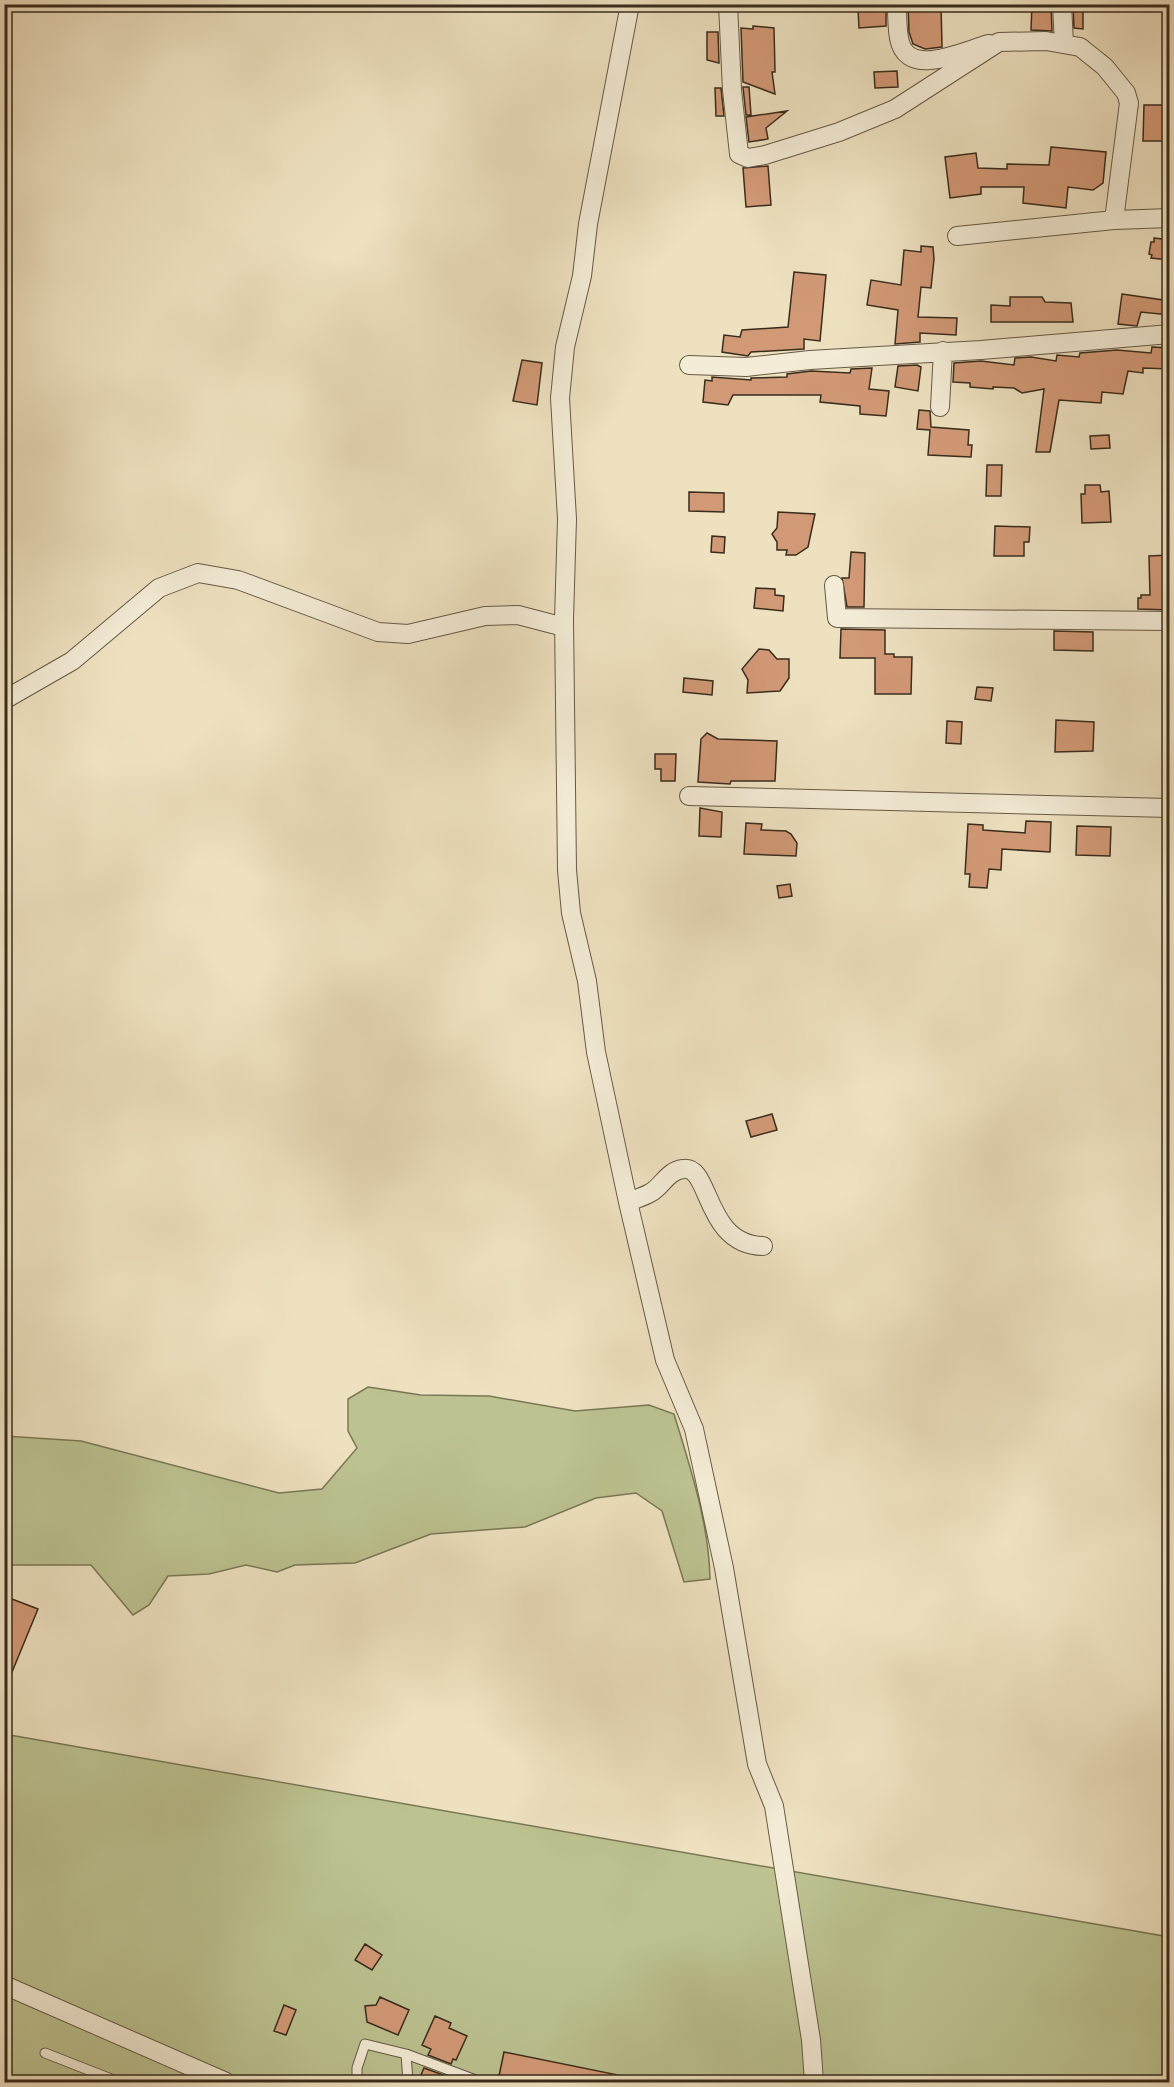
<svg xmlns="http://www.w3.org/2000/svg" width="1174" height="2087" font-family="'EB Garamond',serif">
<style>
.green{fill:#bcc290;stroke:#7a7756;stroke-width:1.5}
.building{fill:#d29976;stroke:#392c1c;stroke-width:1.5}
.lines{fill:none;stroke-linecap:round;stroke-linejoin:round}
.lane-casing{stroke:#665945;stroke-width:11}
.street-casing{stroke:#665945;stroke-width:20}
.lane{stroke:#f4ecd6;stroke-width:9}
.street{stroke:#f4ecd6;stroke-width:18}
</style>
<rect width="100%" height="100%" fill="#eee1c0"/>
<filter id="stains"><feTurbulence type="fractalNoise" baseFrequency=".00333" numOctaves="4"/><feColorMatrix values="0 0 0 0 .2 0 0 0 0 .09 0 0 0 0 .02 0 0 0 .5 -.17"/></filter>
<radialGradient id="worn" r=".72"><stop offset=".6" stop-color="#630" stop-opacity="0"/><stop offset="1" stop-color="#630" stop-opacity=".3"/></radialGradient>
<path class="green" d="M 368,1387 L 421,1395 L 489,1396 L 575,1411 L 649,1405 L 674,1414 C 690,1467 709,1523 710,1579 L 684,1582 L 662,1511 L 636,1493 L 596,1498 L 525,1527 L 431,1534 L 355,1563 L 295,1565 L 277,1572 L 246,1565 L 209,1574 L 168,1576 L 149,1605 L 133,1615 L 91,1565 L 5,1565 L 5,1436 L 81,1441 L 279,1493 L 322,1489 L 357,1448 L 348,1431 L 348,1399 Z
M 4,1734 L 1169,1937 L 1169,2082 L 5,2082 Z"/>
<path class="building" d="M 908,4 L 941,4 L 942,47 L 925,49 L 913,44 L 909,32 Z
M 1032,4 L 1051,4 L 1052,31 L 1031,30 Z
M 1073,4 L 1083,4 L 1083,29 L 1074,28 Z
M 874,5 L 886,5 L 886,26 L 859,28 L 858,9 L 874,8 Z
M 753,26 L 774,28 L 775,72 L 772,72 L 775,94 L 743,82 L 741,28 L 753,29 Z
M 707,32 L 718,32 L 719,63 L 707,60 Z
M 897,71 L 898,87 L 875,88 L 874,72 Z
M 743,87 L 749,87 L 751,115 L 746,115 Z
M 715,88 L 721,88 L 724,116 L 716,116 Z
M 1144,105 L 1170,105 L 1170,141 L 1143,141 Z
M 787,111 L 766,128 L 768,139 L 749,142 L 746,117 Z
M 1051,147 L 1106,152 L 1103,183 L 1093,190 L 1068,187 L 1066,208 L 1023,203 L 1024,187 L 981,187 L 981,194 L 950,198 L 945,157 L 976,153 L 978,168 L 1007,169 L 1007,164 L 1049,165 Z
M 768,166 L 771,205 L 746,207 L 743,168 Z
M 1154,238 L 1170,240 L 1170,260 L 1151,258 L 1152,255 L 1149,254 L 1151,242 L 1154,242 Z
M 921,246 L 933,247 L 934,259 L 931,288 L 921,287 L 918,317 L 957,318 L 956,335 L 920,333 L 920,342 L 895,344 L 898,310 L 867,305 L 871,280 L 901,285 L 904,250 L 921,252 Z
M 794,272 L 826,275 L 820,341 L 804,339 L 804,349 L 751,352 L 748,356 L 722,352 L 724,335 L 740,337 L 742,330 L 788,327 Z
M 1122,294 L 1170,301 L 1170,315 L 1141,312 L 1137,326 L 1118,324 Z
M 1010,297 L 1042,297 L 1045,302 L 1071,303 L 1073,322 L 991,322 L 991,305 L 1010,306 Z
M 1152,347 L 1170,348 L 1170,369 L 1143,368 L 1143,373 L 1128,371 L 1123,394 L 1102,392 L 1101,403 L 1059,400 L 1050,452 L 1036,452 L 1044,389 L 1022,393 L 1014,388 L 993,387 L 993,389 L 970,387 L 970,383 L 953,382 L 954,363 L 981,361 L 1014,365 L 1015,358 L 1031,357 L 1056,361 L 1057,355 L 1079,357 L 1080,353 L 1117,350 L 1151,353 Z
M 522,360 L 542,363 L 537,405 L 513,401 Z
M 917,365 L 921,367 L 918,391 L 895,387 L 898,366 Z
M 872,368 L 869,389 L 889,391 L 886,416 L 860,414 L 860,406 L 820,402 L 821,395 L 733,395 L 728,405 L 703,402 L 705,380 L 712,381 L 712,377 L 751,380 L 751,378 L 787,377 L 787,374 L 811,371 L 850,373 L 851,369 Z
M 919,410 L 930,411 L 931,427 L 969,430 L 968,445 L 972,445 L 971,457 L 928,455 L 930,430 L 917,429 Z
M 1109,435 L 1110,448 L 1091,449 L 1090,436 Z
M 987,465 L 1002,465 L 1001,496 L 986,496 Z
M 1085,485 L 1100,485 L 1101,492 L 1109,491 L 1111,522 L 1082,523 L 1081,494 L 1085,494 Z
M 689,492 L 724,493 L 724,512 L 689,511 Z
M 778,512 L 815,514 L 808,547 L 796,555 L 786,555 L 787,550 L 777,550 L 777,542 L 772,534 L 777,528 Z
M 995,526 L 1030,527 L 1029,542 L 1024,542 L 1024,556 L 994,556 Z
M 712,536 L 725,537 L 724,553 L 711,552 Z
M 851,552 L 865,553 L 864,607 L 847,607 L 842,578 L 849,578 Z
M 1170,555 L 1170,610 L 1138,609 L 1138,598 L 1141,598 L 1141,595 L 1150,595 L 1149,556 Z
M 756,588 L 775,589 L 775,595 L 784,596 L 783,611 L 754,608 Z
M 841,629 L 885,630 L 885,654 L 894,654 L 894,657 L 912,657 L 911,694 L 875,694 L 875,658 L 840,658 Z
M 1054,631 L 1093,632 L 1093,651 L 1054,650 Z
M 759,649 L 769,650 L 777,659 L 789,659 L 789,678 L 780,691 L 747,693 L 748,680 L 742,669 Z
M 684,678 L 713,681 L 712,695 L 683,692 Z
M 977,687 L 993,688 L 991,701 L 975,699 Z
M 1056,720 L 1094,722 L 1093,751 L 1055,752 Z
M 947,721 L 962,722 L 961,744 L 946,743 Z
M 707,733 L 718,739 L 777,741 L 775,781 L 731,781 L 730,784 L 698,782 L 701,739 Z
M 655,754 L 676,754 L 675,781 L 661,781 L 661,769 L 655,769 Z
M 700,808 L 722,812 L 721,837 L 699,836 Z
M 1026,821 L 1051,822 L 1050,852 L 1002,849 L 1001,870 L 989,869 L 987,888 L 969,887 L 970,874 L 965,874 L 968,824 L 983,825 L 983,830 L 1025,833 Z
M 746,823 L 762,824 L 761,830 L 786,831 L 791,834 L 797,843 L 796,856 L 744,854 Z
M 1077,826 L 1111,827 L 1110,856 L 1076,855 Z
M 790,884 L 792,896 L 779,898 L 777,886 Z
M 772,1114 L 777,1130 L 751,1137 L 746,1121 Z
M 4,1596 L 38,1609 L 5,1689 L 4,1689 Z
M 365,1944 L 382,1955 L 372,1970 L 355,1960 Z
M 380,1997 L 409,2010 L 398,2035 L 367,2022 L 365,2006 L 376,2005 Z
M 284,2005 L 296,2010 L 286,2035 L 274,2031 Z
M 435,2016 L 451,2023 L 449,2028 L 467,2036 L 456,2060 L 453,2059 L 451,2064 L 428,2055 L 431,2049 L 422,2045 Z
M 504,2052 L 623,2076 L 623,2082 L 530,2082 L 499,2076 Z
M 424,2068 L 446,2076 L 444,2082 L 418,2082 Z"/>
<g class="lines">
<g class="lane-casing">
<path id="lane" d="M 45,2053 L 119,2082
M 406,2054 L 481,2082
M 357,2082 L 357,2068 L 365,2044 L 406,2054 L 408,2082"/>
</g>
<g class="street-casing">
<path id="street" d="M 630,4 L 588,224 L 582,276 L 565,347 L 560,398 L 567,519 L 564,619 L 567,870 L 571,913 L 587,981 L 596,1052 L 628,1202 L 665,1360 L 694,1429 L 724,1568 L 757,1764 L 774,1806 L 811,2040 L 814,2082
M 728,4 L 732,90 L 739,154 L 748,158 L 765,155 L 839,132 L 895,109 L 999,42 L 1046,41 L 1080,47 L 1105,67 L 1126,93 L 1129,103 L 1114,220
M 897,4 C 897,15 897,27 899,38 C 906,80 963,51 989,44
M 1062,4 L 1064,44
M 957,236 L 1114,220 L 1170,218
M 689,365 L 746,367 L 810,360 L 981,350 L 1170,334
M 940,407 L 943,351
M 834,585 L 837,618 L 1170,621
M 4,700 L 72,661 L 159,588 L 198,573 L 238,580 L 378,632 L 408,634 L 485,616 L 518,615 L 564,627
M 689,796 L 1170,808
M 628,1202 C 635,1199 643,1197 650,1193 C 662,1187 667,1171 683,1169 C 711,1164 704,1245 763,1246
M 4,1985 L 226,2082"/>
</g>
<use href="#lane" class="lane"/>
<use href="#street" class="street"/>
</g>
<rect width="1174" height="2087" fill="none" stroke="#eee1c0" stroke-width="24"/>
<rect x="6" y="6" width="1162" height="2075" fill="none" stroke="#392c1c" stroke-width="3"/>
<rect x="12" y="12" width="1150" height="2063" fill="none" stroke="#392c1c" stroke-width="1.5"/>
<rect width="100%" height="100%" filter="url(#stains)"/>
<rect width="100%" height="100%" fill="url(#worn)"/>
</svg>
